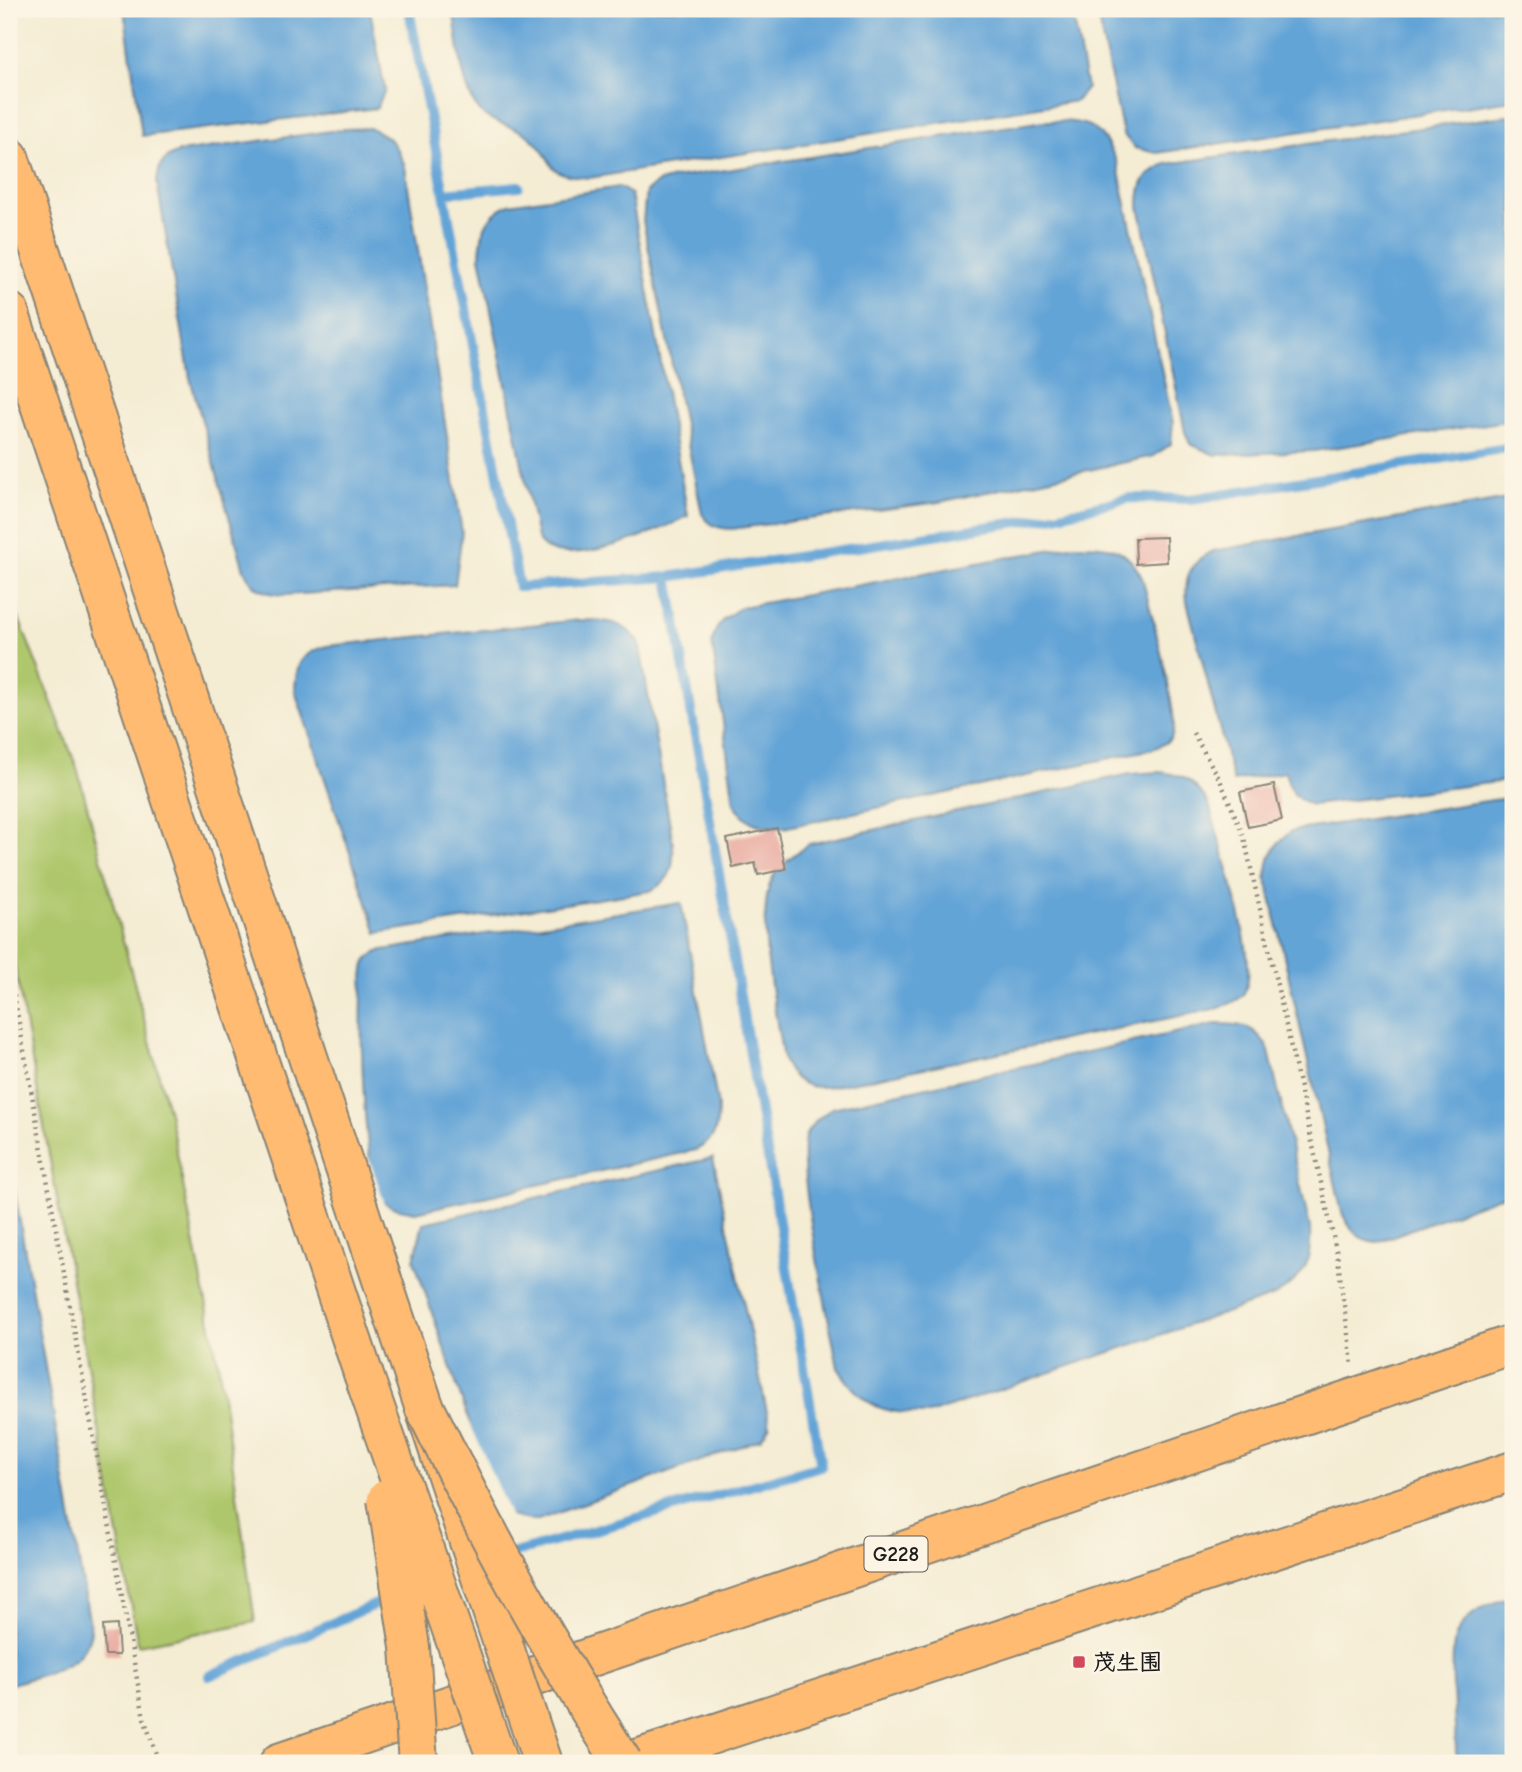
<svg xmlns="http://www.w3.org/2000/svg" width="1522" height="1772" font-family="'Comic Neue','LXGW WenKai TC',sans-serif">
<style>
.green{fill:#afc76c;stroke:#667244;stroke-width:2}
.water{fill:#64a4d7;stroke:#40607a;stroke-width:2}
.pier{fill:#f4ecd3}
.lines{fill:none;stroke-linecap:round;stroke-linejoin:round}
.stream{stroke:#64a4d7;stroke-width:10}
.building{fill:#eaaba2}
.highway-casing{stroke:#888478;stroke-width:42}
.path{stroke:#888478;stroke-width:4.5;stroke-dasharray:2 5;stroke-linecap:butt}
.highway{stroke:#ffbb71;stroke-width:38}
.highway-bridge-casing{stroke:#888478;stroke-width:42;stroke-linecap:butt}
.highway-bridge{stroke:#ffbb71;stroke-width:38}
.poi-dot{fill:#d1495b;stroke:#fcf5e5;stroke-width:2.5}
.labels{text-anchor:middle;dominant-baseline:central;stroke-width:5;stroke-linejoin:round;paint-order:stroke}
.shield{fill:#fcf5e5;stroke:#5f5d58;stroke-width:2}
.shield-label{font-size:21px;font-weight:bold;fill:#1c1c1c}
.poi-label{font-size:23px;font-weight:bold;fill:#1c1c1c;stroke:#fcf5e5;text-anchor:start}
</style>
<rect width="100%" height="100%" fill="#fcf5e5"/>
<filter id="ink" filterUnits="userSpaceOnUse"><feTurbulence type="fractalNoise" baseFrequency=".0143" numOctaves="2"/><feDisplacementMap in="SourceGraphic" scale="14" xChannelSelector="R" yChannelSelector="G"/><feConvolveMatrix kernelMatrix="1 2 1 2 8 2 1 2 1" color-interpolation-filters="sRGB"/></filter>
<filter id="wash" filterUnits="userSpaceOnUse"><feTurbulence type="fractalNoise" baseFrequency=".00686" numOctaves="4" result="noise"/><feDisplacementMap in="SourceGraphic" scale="28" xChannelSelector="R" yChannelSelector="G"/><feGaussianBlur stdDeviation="1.57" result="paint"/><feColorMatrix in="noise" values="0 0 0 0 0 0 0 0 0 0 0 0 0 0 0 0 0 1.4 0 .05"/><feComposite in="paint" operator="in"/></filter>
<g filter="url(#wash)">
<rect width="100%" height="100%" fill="#f4ecd3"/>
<path class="green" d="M 9,593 L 77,768 L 169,1113 L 219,1368 L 255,1622 L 138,1645 L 9,934 Z"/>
<path class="water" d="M 124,9 L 370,9 L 385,90 L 377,108 L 142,136 Z
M 453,9 L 1072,9 L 1087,88 L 1076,101 L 589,178 C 541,174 560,166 532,139 C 520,126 498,126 484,115 C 461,98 458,37 453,9 Z
M 1096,9 L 1513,9 L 1513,100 L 1157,153 L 1135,148 L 1123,134 Z
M 1513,115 L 1513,420 L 1314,451 L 1215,455 L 1190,444 L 1185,432 L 1139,206 C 1139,183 1144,174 1166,164 Z
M 1044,121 C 1087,121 1098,121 1117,162 L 1173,423 L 1171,444 L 1154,456 L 940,502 L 731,529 C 717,528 710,526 702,514 L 643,221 L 646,191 L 659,182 L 674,178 Z
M 370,128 C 391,136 397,146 405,167 L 462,532 L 455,585 L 283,595 C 262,593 253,589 244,570 L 190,378 L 157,183 C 158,166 162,158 179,152 L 345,129 Z
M 619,187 L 631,194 L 688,516 C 661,531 554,576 537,538 L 480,257 C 481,231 485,216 509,204 Z
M 1513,498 L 1513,780 L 1312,805 C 1293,799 1290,790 1285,772 L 1233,781 L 1187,602 C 1184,577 1189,563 1213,551 Z
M 1075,545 C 1110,545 1127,546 1143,580 C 1149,607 1179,713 1173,732 C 1171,742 1162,745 1153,749 L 783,828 C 758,827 746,824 734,803 L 712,642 C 716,623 725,617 742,607 Z
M 579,620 C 606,621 620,619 639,641 L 673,843 C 674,866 673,880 650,891 L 377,933 L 295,691 C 296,663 300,654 327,646 Z
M 1160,772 C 1186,775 1195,782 1209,804 C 1219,842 1256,952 1247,985 C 1244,1000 1232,1002 1219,1008 L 851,1083 C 818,1089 799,1093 783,1060 C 777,1016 753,915 773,877 C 780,863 797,853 809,844 L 1130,774 Z
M 1513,797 L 1513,1192 L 1377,1242 C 1357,1240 1351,1231 1342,1213 L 1266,876 C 1268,855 1275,845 1291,831 Z
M 681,903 L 718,1106 C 718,1129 716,1139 696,1150 L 416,1212 C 403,1210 386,1208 378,1196 C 364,1177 356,984 366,962 C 370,955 376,953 383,950 Z
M 1215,1024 C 1242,1024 1257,1025 1269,1051 L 1310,1227 C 1312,1265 1306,1275 1274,1296 L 929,1414 C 883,1413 864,1409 838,1368 C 831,1329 794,1162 806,1135 C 811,1123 822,1116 832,1108 Z
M 713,1158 L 770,1426 L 761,1439 L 538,1520 C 520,1520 508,1518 497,1503 L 414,1260 L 423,1223 Z
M 9,1159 L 91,1631 C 84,1670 42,1673 9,1685 Z
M 1513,1597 L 1513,1763 L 1464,1763 L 1456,1753 C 1456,1729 1449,1659 1455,1639 C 1463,1613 1489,1603 1513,1597 Z"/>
<path class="pier" d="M 365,1147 L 375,1175 L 386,1207 L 374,1197 L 368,1179 Z
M 454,1386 L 512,1520 L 503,1517 L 494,1504 Z"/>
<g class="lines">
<path class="stream" d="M 409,9 L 519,587 L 668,577 L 1056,516 L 1129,498 L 1192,499 L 1513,447
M 444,193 L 519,186
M 507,1555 L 821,1466 L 668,577
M 209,1676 L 395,1596
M 1255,1763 L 1293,1763"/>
</g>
<g id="blocks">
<path class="building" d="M 1166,537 L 1167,562 L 1136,564 L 1135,538 Z
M 1274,785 L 1282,820 L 1248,827 L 1240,792 Z
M 777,828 L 786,869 L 758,875 L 755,863 L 733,868 L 727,839 Z
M 117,1625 L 119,1655 L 105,1655 L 103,1626 Z"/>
</g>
</g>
<g filter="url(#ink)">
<use href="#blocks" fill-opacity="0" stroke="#888478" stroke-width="2"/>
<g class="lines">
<g class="highway-casing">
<path id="highway" d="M 9,157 L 509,1662
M 9,312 L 363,1373
M 279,1763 L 1513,1344
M 625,1763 L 1513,1471"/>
</g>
<path class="path" d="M 1193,733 L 1220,780 L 1244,837 L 1337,1254 L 1352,1363
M 9,967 L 144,1718 L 159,1763"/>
<use href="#highway" class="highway"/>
<g class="highway-bridge-casing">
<path id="highway-bridge" d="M 363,1373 L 498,1763
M 425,1408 C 486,1533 547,1646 623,1763
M 387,1499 L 410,1647 L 418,1763
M 509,1662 L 543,1763"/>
</g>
<use href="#highway-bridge" class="highway-bridge"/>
</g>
</g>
<rect class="poi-dot" x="1072" y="1655" width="14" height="14" rx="3.5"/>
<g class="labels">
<rect class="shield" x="864.5" y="1536.5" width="63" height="35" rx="5"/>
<g class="shield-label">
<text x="896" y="1554">G228</text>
</g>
<g class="poi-label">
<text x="1093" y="1662">茂生围</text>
</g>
</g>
<rect width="1522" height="1772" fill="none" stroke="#fcf5e5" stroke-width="35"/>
</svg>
